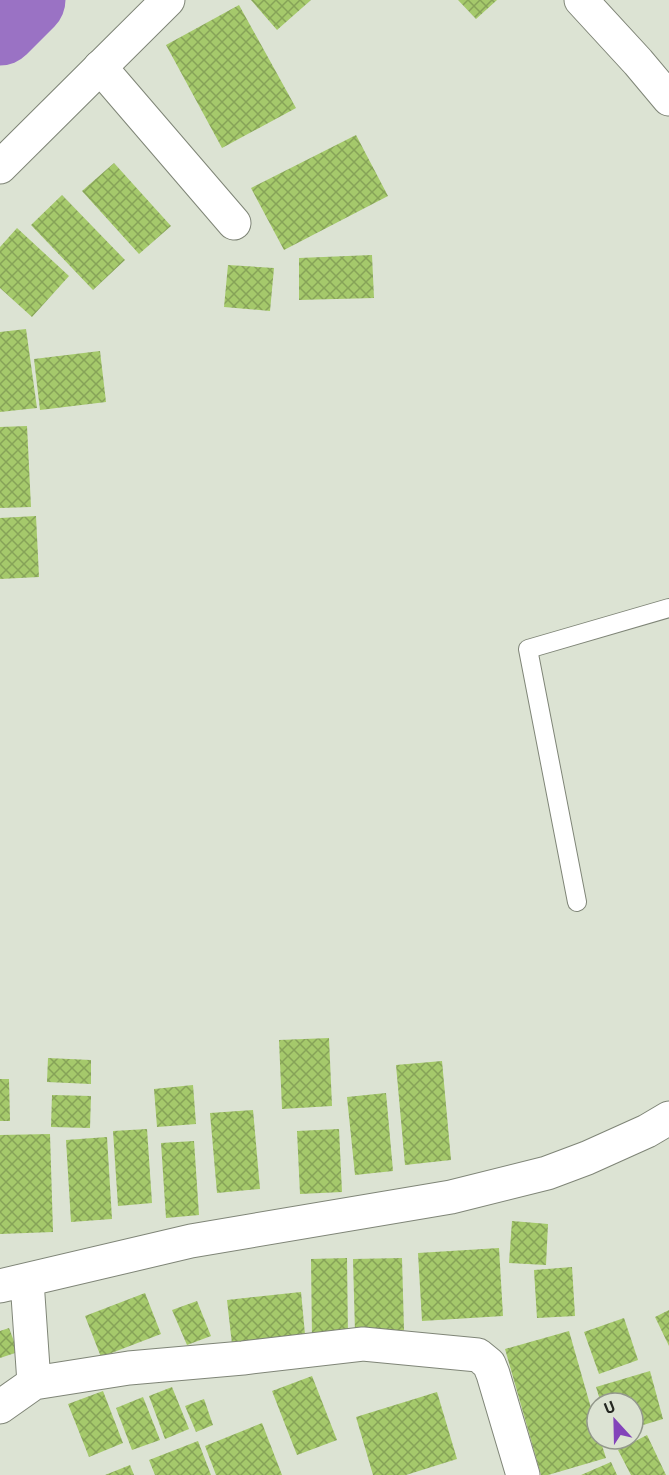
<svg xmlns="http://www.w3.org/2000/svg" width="669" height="1475" font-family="Barlow,sans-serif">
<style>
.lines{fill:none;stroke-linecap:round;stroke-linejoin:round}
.river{stroke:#9a72c4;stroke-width:75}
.building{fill:url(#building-cross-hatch)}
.service-casing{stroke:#7f8577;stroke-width:20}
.minor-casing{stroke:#7f8577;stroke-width:35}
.tertiary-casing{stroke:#7f8577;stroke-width:35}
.service{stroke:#fff;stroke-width:18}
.minor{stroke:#fff;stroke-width:33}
.tertiary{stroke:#fff;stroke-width:33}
</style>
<defs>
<pattern id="building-cross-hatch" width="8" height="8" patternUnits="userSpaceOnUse" patternTransform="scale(1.5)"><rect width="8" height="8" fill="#a5c96b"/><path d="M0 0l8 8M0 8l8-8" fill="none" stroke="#86a358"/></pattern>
</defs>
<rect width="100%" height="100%" fill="#dce3d3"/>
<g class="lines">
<path class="river" d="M 0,28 L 28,0"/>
</g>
<path class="building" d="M 251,0 L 311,0 L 277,30 Z
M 458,0 L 497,0 L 476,19 Z
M 239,5 L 296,108 L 222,148 L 166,45 Z
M 356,135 L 388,196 L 284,250 L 251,188 Z
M 114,163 L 171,226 L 139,254 L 82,191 Z
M 62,195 L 125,260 L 93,290 L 31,225 Z
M 17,228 L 69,276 L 32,317 L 0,288 L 0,247 Z
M 372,255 L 374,298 L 299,300 L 299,258 Z
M 228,265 L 274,268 L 270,311 L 224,307 Z
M 26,329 L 37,408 L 0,412 L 0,332 Z
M 100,351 L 106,402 L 40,410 L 34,359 Z
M 27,426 L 31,507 L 0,508 L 0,427 Z
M 36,516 L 39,577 L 0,579 L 0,518 Z
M 329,1038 L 332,1106 L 282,1109 L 279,1040 Z
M 48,1058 L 91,1060 L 91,1084 L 47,1082 Z
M 442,1061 L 451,1160 L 405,1165 L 396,1065 Z
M 0,1079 L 9,1079 L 10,1121 L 0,1121 Z
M 193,1085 L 196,1124 L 157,1127 L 154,1089 Z
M 386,1093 L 393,1171 L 355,1175 L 347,1097 Z
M 52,1095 L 91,1096 L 90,1128 L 51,1127 Z
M 253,1110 L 260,1189 L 217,1193 L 210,1113 Z
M 147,1129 L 152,1203 L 118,1206 L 113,1131 Z
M 339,1129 L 342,1192 L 300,1194 L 297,1131 Z
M 50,1134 L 53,1232 L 0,1234 L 0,1135 Z
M 107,1137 L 112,1219 L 71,1222 L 66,1140 Z
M 194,1141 L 199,1215 L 166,1218 L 161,1143 Z
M 512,1221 L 548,1224 L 546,1265 L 509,1263 Z
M 499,1248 L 503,1316 L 422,1321 L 418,1253 Z
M 347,1258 L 348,1337 L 312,1338 L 311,1259 Z
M 402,1258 L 404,1330 L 355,1332 L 353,1259 Z
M 572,1267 L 575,1316 L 537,1318 L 534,1270 Z
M 301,1292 L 306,1345 L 233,1353 L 227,1300 Z
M 145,1293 L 161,1334 L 101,1357 L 85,1316 Z
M 197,1301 L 211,1336 L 187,1345 L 172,1310 Z
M 669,1310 L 669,1346 L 655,1317 Z
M 624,1318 L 638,1360 L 599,1374 L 584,1332 Z
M 9,1328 L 18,1352 L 0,1358 L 0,1331 Z
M 569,1331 L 597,1429 L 597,1439 L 600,1439 L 606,1458 L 548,1475 L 541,1475 L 505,1349 Z
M 650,1371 L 663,1419 L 633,1428 L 633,1403 L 601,1403 L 596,1387 Z
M 312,1376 L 337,1440 L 297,1455 L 272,1391 Z
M 172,1387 L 189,1429 L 165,1439 L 149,1396 Z
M 103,1391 L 123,1443 L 89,1457 L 68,1404 Z
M 437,1392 L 457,1459 L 406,1475 L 373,1475 L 356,1417 Z
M 143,1397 L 160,1440 L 132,1450 L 116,1408 Z
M 204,1399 L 213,1425 L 196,1432 L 185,1406 Z
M 262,1423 L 282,1475 L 216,1475 L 205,1446 Z
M 647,1435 L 666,1475 L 631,1475 L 618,1450 Z
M 198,1441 L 211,1475 L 155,1475 L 149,1460 Z
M 611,1462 L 617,1475 L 581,1475 Z
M 130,1465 L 134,1475 L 105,1475 Z"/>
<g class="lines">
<g class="service-casing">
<path id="service" d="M 577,902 L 528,649 L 669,608"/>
</g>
<g class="minor-casing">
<path id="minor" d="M 581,0 L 638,62 L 669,99
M 100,67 L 234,223
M 0,1286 L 191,1241 L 451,1197 L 547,1173 L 587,1158 L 647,1131 L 669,1118
M 34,1383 L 129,1368 L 243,1358 L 363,1344 L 478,1355 L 489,1364 L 493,1374 L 523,1475
M 0,1407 L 34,1383 L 27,1281"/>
</g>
<g class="tertiary-casing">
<path id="tertiary" d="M 0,167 L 168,0"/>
</g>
<use href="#service" class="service"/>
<use href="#minor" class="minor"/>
<use href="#tertiary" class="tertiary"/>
</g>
<g transform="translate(615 1421) rotate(338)"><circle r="28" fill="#dce3d3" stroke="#93988c" stroke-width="1.5"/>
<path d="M0-4.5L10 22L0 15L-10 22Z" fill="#8344ba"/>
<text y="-9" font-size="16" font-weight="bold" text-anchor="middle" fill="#252822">U</text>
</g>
</svg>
